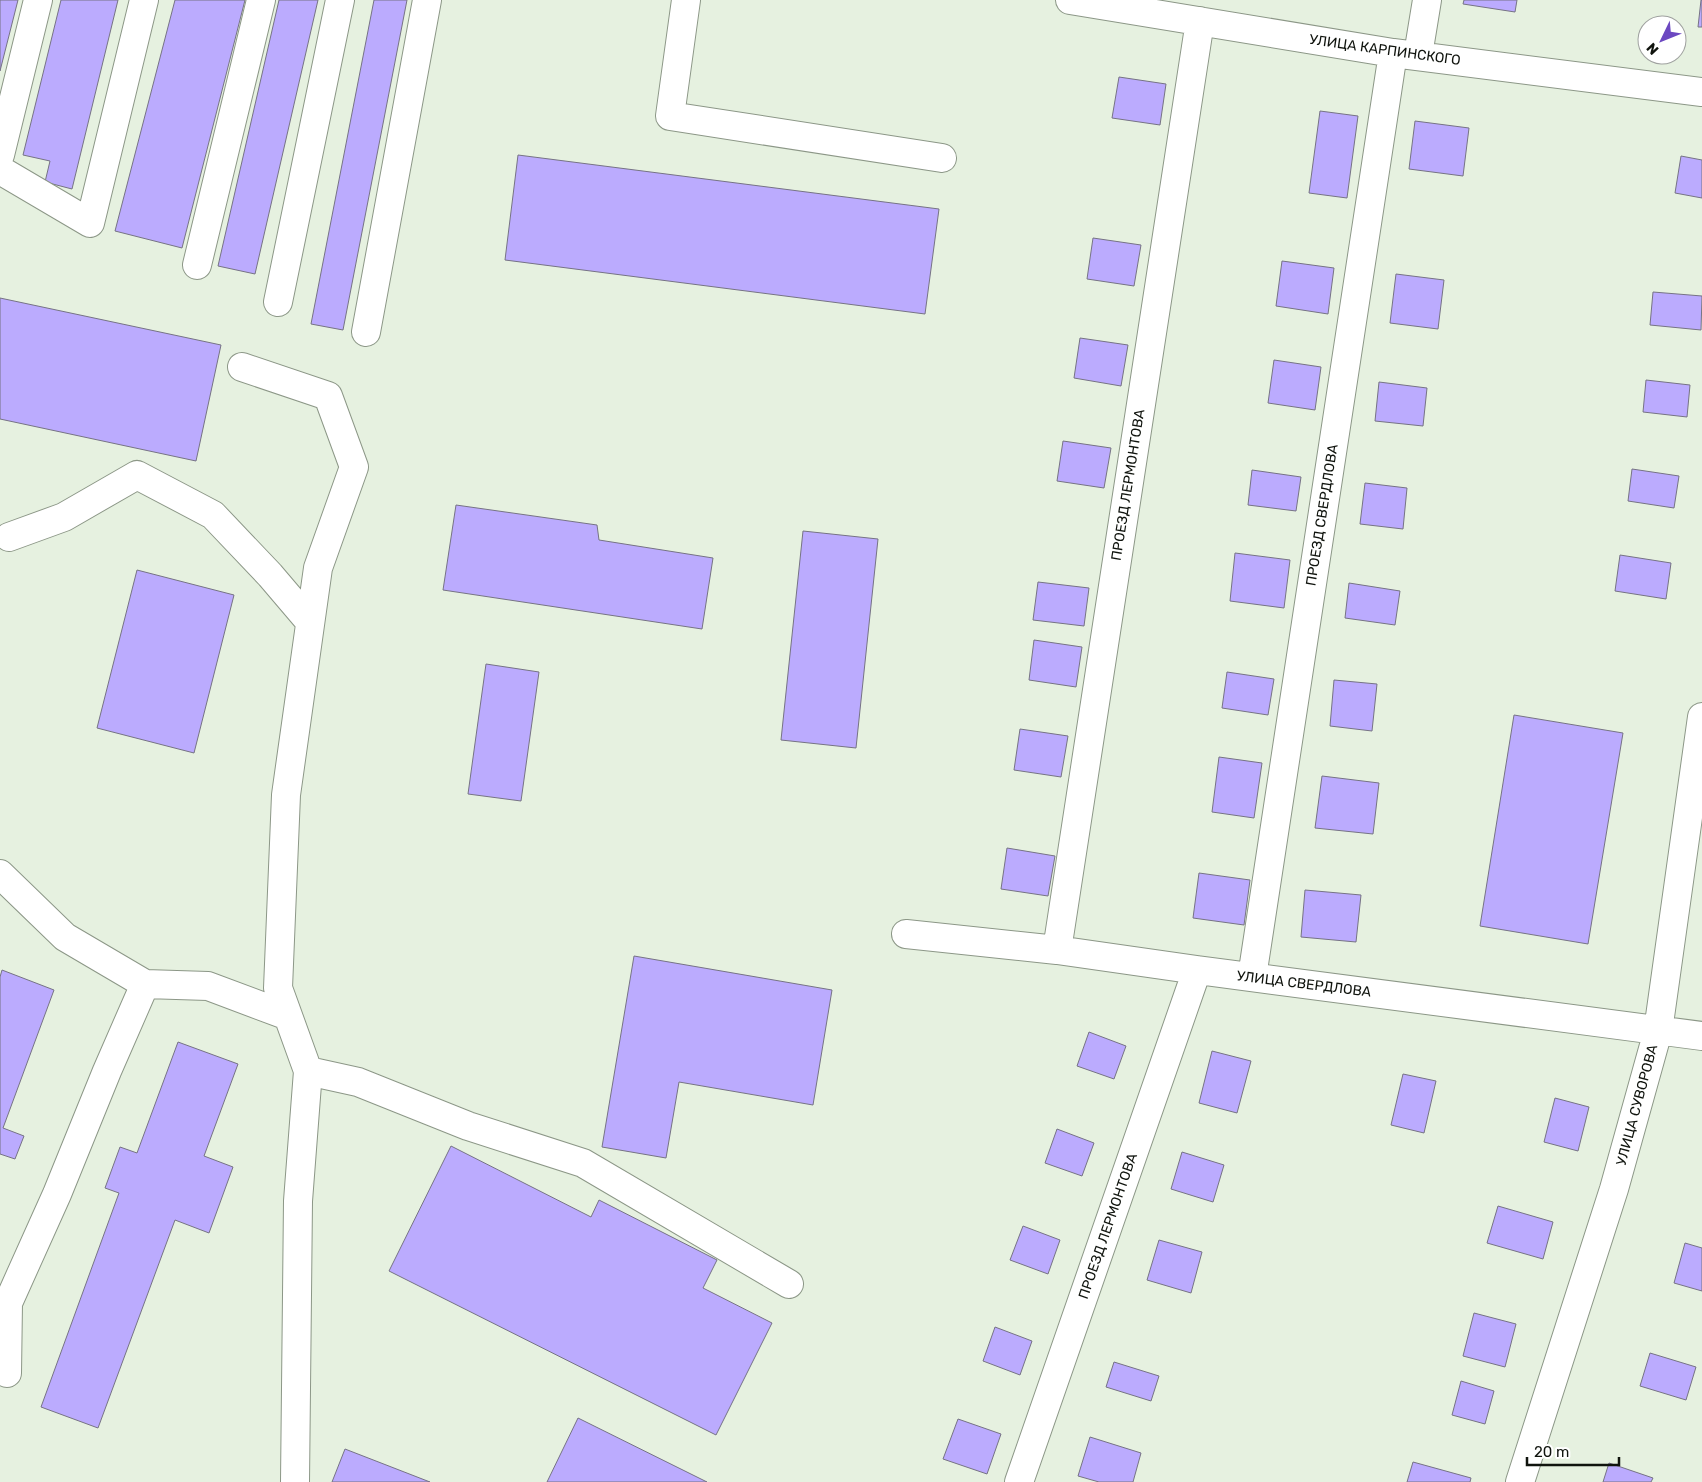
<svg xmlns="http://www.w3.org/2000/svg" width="1702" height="1482" font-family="Rubik,sans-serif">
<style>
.building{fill:#bbabfe;stroke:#767384}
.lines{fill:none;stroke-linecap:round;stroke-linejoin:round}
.minor-casing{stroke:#8c9787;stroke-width:30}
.minor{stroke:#fff;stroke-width:28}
.labels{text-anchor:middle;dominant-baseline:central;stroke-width:4.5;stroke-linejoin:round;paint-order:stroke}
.street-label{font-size:14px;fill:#10140e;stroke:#fff}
</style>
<rect width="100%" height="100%" fill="#e6f1e0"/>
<path class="building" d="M 0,0 L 18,0 L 0,71 Z
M 61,0 L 118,0 L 72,189 L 45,182 L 50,161 L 23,155 Z
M 175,0 L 245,0 L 182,248 L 115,231 Z
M 279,0 L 318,0 L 255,274 L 218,266 Z
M 374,0 L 407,0 L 343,330 L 311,324 Z
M 1464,0 L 1517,0 L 1515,12 L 1463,4 Z
M 1701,0 L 1702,0 L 1702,27 L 1698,27 Z
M 1119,77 L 1166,84 L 1160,125 L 1112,118 Z
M 1320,111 L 1358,116 L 1347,198 L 1309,193 Z
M 1415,121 L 1469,128 L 1463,176 L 1409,169 Z
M 518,155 L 939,209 L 925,314 L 505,260 Z
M 1681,156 L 1702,160 L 1702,198 L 1675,193 Z
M 1093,238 L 1141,245 L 1134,286 L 1087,279 Z
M 1282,261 L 1334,268 L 1328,314 L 1276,306 Z
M 1396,274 L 1444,280 L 1438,329 L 1390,323 Z
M 1653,292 L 1702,296 L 1701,330 L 1650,325 Z
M 0,298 L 221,345 L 196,461 L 0,419 Z
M 1080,338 L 1128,345 L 1121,386 L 1074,378 Z
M 1274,360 L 1321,367 L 1315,410 L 1268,403 Z
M 1646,380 L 1690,385 L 1687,417 L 1643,412 Z
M 1379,382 L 1427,388 L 1423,426 L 1375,421 Z
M 1063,441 L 1111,448 L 1104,488 L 1057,481 Z
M 1632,469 L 1679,476 L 1674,508 L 1628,501 Z
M 1252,470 L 1301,477 L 1296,511 L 1248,505 Z
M 1365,483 L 1407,488 L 1403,529 L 1360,524 Z
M 456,505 L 597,525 L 599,540 L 713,558 L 702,629 L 443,590 Z
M 803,531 L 878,539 L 856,748 L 781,740 Z
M 1235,553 L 1290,560 L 1284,608 L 1230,601 Z
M 1620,555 L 1671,563 L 1666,599 L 1615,591 Z
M 137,570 L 234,595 L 194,753 L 97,728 Z
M 1038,582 L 1089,588 L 1084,626 L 1033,620 Z
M 1349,583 L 1400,591 L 1395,625 L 1345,618 Z
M 1034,640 L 1082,647 L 1076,687 L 1029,680 Z
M 486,664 L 539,672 L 521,801 L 468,794 Z
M 1227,672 L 1274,679 L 1268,715 L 1222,708 Z
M 1334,680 L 1377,684 L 1372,731 L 1330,726 Z
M 1514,715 L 1623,733 L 1588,944 L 1480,926 Z
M 1020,729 L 1068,736 L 1061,777 L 1014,770 Z
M 1219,757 L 1262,763 L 1254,818 L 1212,812 Z
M 1322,776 L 1379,783 L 1373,834 L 1315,828 Z
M 1007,848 L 1055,856 L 1048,896 L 1001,889 Z
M 1199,873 L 1250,880 L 1244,925 L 1193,918 Z
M 1305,890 L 1361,895 L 1356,942 L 1301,937 Z
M 634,956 L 832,990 L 813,1105 L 679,1082 L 666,1158 L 602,1147 Z
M 2,970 L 54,990 L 3,1128 L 24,1136 L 15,1159 L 0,1154 L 0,977 Z
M 1089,1032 L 1126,1046 L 1114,1079 L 1077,1066 Z
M 178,1042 L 238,1064 L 204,1156 L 233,1167 L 209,1233 L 175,1220 L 98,1428 L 41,1407 L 119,1193 L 105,1188 L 120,1147 L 137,1153 Z
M 1212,1051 L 1251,1061 L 1237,1113 L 1199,1103 Z
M 1403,1074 L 1436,1081 L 1424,1133 L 1391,1125 Z
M 1555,1098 L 1589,1107 L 1578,1151 L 1544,1142 Z
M 1057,1129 L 1094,1143 L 1082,1176 L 1045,1163 Z
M 451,1146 L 591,1217 L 599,1200 L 717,1260 L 703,1288 L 772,1323 L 716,1435 L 389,1271 Z
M 1182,1152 L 1224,1165 L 1213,1202 L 1171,1189 Z
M 1498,1206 L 1553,1222 L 1543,1259 L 1487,1243 Z
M 1023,1226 L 1060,1240 L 1048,1274 L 1010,1260 Z
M 1159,1240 L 1202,1252 L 1191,1293 L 1147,1280 Z
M 1685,1243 L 1702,1248 L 1702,1291 L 1674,1283 Z
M 1474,1313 L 1516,1324 L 1505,1367 L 1463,1356 Z
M 995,1327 L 1032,1341 L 1020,1375 L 983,1361 Z
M 1650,1353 L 1696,1367 L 1686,1400 L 1640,1386 Z
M 1114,1362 L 1159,1376 L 1151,1401 L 1106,1387 Z
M 1461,1381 L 1494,1391 L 1485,1424 L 1452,1415 Z
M 578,1418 L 707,1482 L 547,1482 Z
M 958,1419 L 1001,1434 L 987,1474 L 943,1459 Z
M 1090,1437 L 1141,1453 L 1133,1482 L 1099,1482 L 1078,1476 Z
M 345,1449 L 430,1482 L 332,1482 Z
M 1413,1462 L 1471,1478 L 1470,1482 L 1407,1482 Z
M 1609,1463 L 1653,1478 L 1651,1482 L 1603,1482 Z"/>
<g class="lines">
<g class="minor-casing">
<path id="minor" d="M 686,0 L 670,116 L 942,158
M 1070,0 L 1393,53 L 1702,92
M 1418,55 L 1427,0
M 0,155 L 38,0
M 0,170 L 90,223 L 144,0
M 197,265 L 261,0
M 278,302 L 340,0
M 366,332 L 427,0
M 242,367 L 328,396 L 354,467 L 318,568 L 286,795 L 278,988 L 308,1071 L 298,1201 L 295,1482
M 9,537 L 64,517 L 137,475 L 213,515 L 270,575 L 310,622
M 0,874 L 65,937 L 145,984 L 208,986 L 288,1016
M 906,934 L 1057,950 L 1197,970 L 1702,1036
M 1057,950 L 1200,21
M 1252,977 L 1393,53
M 308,1071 L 358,1082 L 468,1126 L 583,1163 L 789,1284
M 7,1373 L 8,1303 L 57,1194 L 107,1071 L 145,984
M 1019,1482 L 1197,970
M 1520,1482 L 1614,1189 L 1658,1031 L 1702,717"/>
</g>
<use href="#minor" class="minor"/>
</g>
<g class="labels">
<g class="street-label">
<text transform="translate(1385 50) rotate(8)">УЛИЦА КАРПИНСКОГО</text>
<text transform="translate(1128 485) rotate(-81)">ПРОЕЗД ЛЕРМОНТОВА</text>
<text transform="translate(1322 515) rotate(-81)">ПРОЕЗД СВЕРДЛОВА</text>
<text transform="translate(1304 984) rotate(7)">УЛИЦА СВЕРДЛОВА</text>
<text transform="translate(1637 1105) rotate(-75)">УЛИЦА СУВОРОВА</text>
<text transform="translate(1108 1226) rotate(-71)">ПРОЕЗД ЛЕРМОНТОВА</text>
</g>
</g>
<g transform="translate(1662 40) rotate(227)"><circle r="24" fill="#ffffff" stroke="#9fa19f"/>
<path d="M0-4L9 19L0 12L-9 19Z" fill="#6c48c1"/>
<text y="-8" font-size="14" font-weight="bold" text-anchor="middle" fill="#10140e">N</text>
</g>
<path d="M1527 1457v8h92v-8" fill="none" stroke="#10140e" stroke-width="2.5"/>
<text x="1534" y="1457" font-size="15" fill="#10140e" stroke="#ffffff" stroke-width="4" paint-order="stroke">20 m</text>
</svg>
